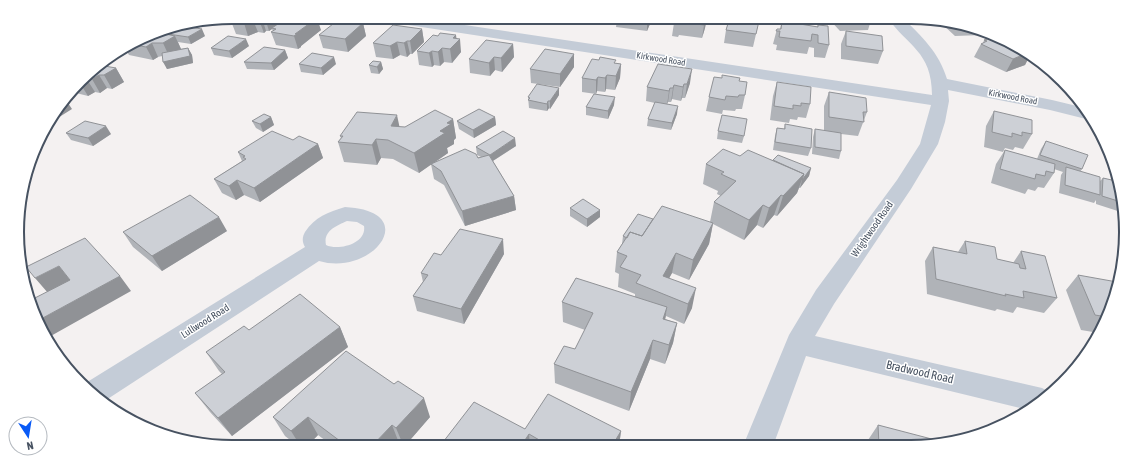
<svg xmlns="http://www.w3.org/2000/svg" width="1143" height="464" font-family="'Asap Condensed',sans-serif">
<style>
.lines{fill:none;stroke-linecap:round;stroke-linejoin:round}
.street{fill:#c4ccd7;fill-rule:evenodd}
.wall{fill:#b0b3b8}
.shaded-wall{fill:#909296}
.building{fill:#cdd0d6;stroke:#909296}
.labels{text-anchor:middle;dominant-baseline:central;stroke-width:3;stroke-linejoin:round;paint-order:stroke}
.far-street-label{font-size:9px;fill:#475261;stroke:#fff}
.street-label{font-size:10px;fill:#475261;stroke:#fff}
.near-street-label{font-size:12px;fill:#475261;stroke:#fff}
.rim{fill:none;stroke:#475261;stroke-width:2}
</style>
<rect width="100%" height="100%" fill="#f4f1f1"/>
<g class="lines">
<path class="street" d="M 375,17 L 411,17 L 932,95 C 932,51 907,46 887,17 L 902,17 C 922,37 939,52 947,79 L 1052,100 L 1081,107 L 1090,118 L 1086,119 L 1050,110 L 948,90 L 949,101 L 945,122 L 938,144 L 911,189 L 834,304 L 815,336 L 1042,388 L 1053,394 L 1028,410 L 806,356 L 773,446 L 743,446 L 789,335 L 816,290 L 897,180 L 920,144 L 931,105 L 382,21 L 377,20 Z
M 345,207 C 423,211 373,277 319,261 L 103,402 L 101,402 L 84,384 L 305,247 C 302,242 302,237 305,232 C 315,217 328,212 345,207 ZM 347,221 L 357,222 L 364,226 C 367,244 338,251 326,245 C 323,231 336,226 347,221 Z"/>
</g>
<path class="wall" d="M 237,17 L 281,17 L 283,21 L 321,30 L 301,46 L 301,47 L 298,49 L 276,45 L 271,32 L 273,31 L 272,29 L 269,31 L 266,31 L 264,33 L 258,32 L 248,36 L 236,34 L 231,21 Z
M 569,17 L 601,17 L 598,23 L 573,22 L 573,19 L 569,19 Z
M 707,17 L 705,28 L 702,38 L 679,35 L 678,37 L 672,36 L 674,23 Z
M 726,17 L 748,17 L 752,18 L 752,20 L 759,21 L 753,47 L 724,43 L 726,30 L 730,18 Z
M 794,17 L 825,17 L 824,22 L 804,25 L 817,27 L 818,25 L 829,45 L 825,58 L 814,57 L 814,48 L 809,47 L 807,54 L 776,50 L 777,45 L 773,44 L 777,29 L 780,29 L 782,21 L 801,24 L 794,18 Z
M 827,17 L 872,17 L 868,30 L 840,31 Z
M 652,19 L 647,31 L 616,27 L 617,20 Z
M 214,20 L 209,23 L 203,22 L 199,25 L 194,24 L 190,26 L 184,25 Z
M 942,22 L 980,28 L 984,31 L 982,35 L 955,36 L 941,23 Z
M 363,23 L 366,36 L 348,52 L 323,48 L 319,35 Z
M 422,29 L 424,42 L 412,54 L 410,54 L 407,57 L 400,55 L 393,59 L 376,57 L 373,43 Z
M 846,31 L 883,51 L 878,64 L 841,59 L 841,44 Z
M 156,32 L 168,35 L 205,36 L 191,44 L 178,42 L 181,49 L 180,49 L 188,48 L 192,55 L 193,63 L 167,69 L 162,56 L 158,57 L 153,60 L 129,55 L 126,50 Z
M 993,36 L 1029,57 L 1025,65 L 1006,72 L 974,57 L 981,44 L 983,43 L 984,40 L 992,38 Z
M 456,39 L 461,52 L 452,63 L 444,62 L 440,66 L 434,65 L 432,67 L 419,65 L 417,51 Z
M 513,44 L 514,57 L 502,72 L 495,70 L 490,76 L 470,73 L 469,59 Z
M 249,46 L 232,58 L 214,55 L 211,48 Z
M 285,50 L 288,58 L 274,70 L 247,69 L 244,62 Z
M 574,54 L 574,67 L 560,87 L 531,83 L 530,69 Z
M 381,62 L 383,69 L 379,74 L 371,73 L 369,65 Z
M 615,63 L 621,64 L 620,78 L 615,90 L 606,89 L 605,92 L 597,91 L 596,94 L 582,92 L 582,78 Z
M 299,64 L 336,64 L 323,75 L 301,72 Z
M 116,68 L 124,82 L 112,89 L 107,88 L 100,93 L 95,92 L 88,96 L 72,92 L 90,70 Z
M 739,81 L 745,95 L 742,109 L 736,109 L 735,111 L 723,110 L 722,114 L 706,111 L 709,97 Z
M 777,82 L 810,104 L 806,118 L 798,117 L 797,120 L 790,119 L 789,123 L 770,120 L 773,96 Z
M 690,83 L 685,98 L 682,98 L 681,101 L 672,99 L 671,102 L 668,102 L 667,104 L 677,114 L 671,130 L 647,126 L 648,119 L 655,103 L 646,101 L 647,87 Z
M 829,92 L 867,112 L 858,136 L 841,134 L 841,151 L 839,159 L 812,154 L 813,137 L 815,129 L 824,131 L 824,106 Z
M 559,95 L 550,109 L 549,108 L 547,111 L 529,108 L 528,97 Z
M 614,105 L 608,119 L 586,115 L 586,107 Z
M 994,111 L 1032,134 L 1023,149 L 1015,147 L 1013,150 L 1005,148 L 1003,152 L 984,147 L 986,126 Z
M 271,117 L 274,125 L 263,132 L 256,128 L 252,121 Z
M 495,117 L 496,125 L 474,138 L 459,129 L 457,121 Z
M 453,119 L 456,138 L 454,140 L 454,144 L 447,148 L 448,153 L 434,163 L 481,157 L 477,155 L 476,147 L 516,146 L 493,161 L 514,196 L 516,210 L 465,226 L 444,185 L 434,179 L 431,164 L 419,173 L 393,159 L 381,158 L 377,165 L 344,162 L 338,142 L 341,138 L 340,136 L 400,127 L 405,127 Z
M 785,124 L 811,148 L 808,156 L 773,150 L 775,136 L 777,128 L 784,129 Z
M 718,131 L 744,136 L 742,143 L 717,139 Z
M 66,133 L 111,134 L 93,146 L 71,140 Z
M 293,140 L 318,144 L 323,158 L 260,202 L 244,195 L 236,200 L 222,193 L 214,179 L 242,161 L 238,152 Z
M 1046,141 L 1082,169 L 1080,172 L 1100,181 L 1103,178 L 1116,181 L 1124,213 L 1096,204 L 1096,200 L 1094,203 L 1059,193 L 1061,175 L 1063,172 L 1054,169 L 1054,173 L 1044,188 L 1038,187 L 1035,191 L 1028,189 L 1025,194 L 991,183 L 996,164 L 1005,150 L 1037,159 L 1041,149 Z
M 740,156 L 773,160 L 811,168 L 809,176 L 800,188 L 799,188 L 797,193 L 777,216 L 774,215 L 763,228 L 757,225 L 744,240 L 713,224 L 709,244 L 689,280 L 672,273 L 669,278 L 692,308 L 684,324 L 666,316 L 665,319 L 677,323 L 673,343 L 665,364 L 650,359 L 629,411 L 555,383 L 554,364 L 575,349 L 585,330 L 563,322 L 562,302 L 635,297 L 635,294 L 618,287 L 619,274 L 615,272 L 617,252 L 622,244 L 623,236 L 653,219 L 710,222 L 714,202 L 721,196 L 717,194 L 718,191 L 703,184 L 706,164 Z
M 570,208 L 600,210 L 600,217 L 587,227 L 570,216 Z
M 227,231 L 162,271 L 133,247 L 123,232 Z
M 965,241 L 997,259 L 1013,263 L 1021,251 L 1057,298 L 1044,313 L 1017,307 L 1013,313 L 997,309 L 995,311 L 927,294 L 925,261 L 933,247 L 958,252 Z
M 504,254 L 464,324 L 417,311 L 413,296 L 423,282 L 421,273 L 441,255 Z
M 1078,275 L 1115,301 L 1099,333 L 1081,330 L 1066,290 Z
M 340,327 L 348,347 L 232,436 L 210,412 L 195,393 L 222,374 L 219,371 L 206,352 L 249,330 Z
M 273,417 L 430,417 L 404,447 L 399,443 L 396,447 L 334,447 L 318,435 L 306,447 L 299,447 L 285,436 Z
M 878,425 L 939,445 L 866,445 L 866,443 Z
M 525,429 L 621,431 L 619,446 L 440,446 Z"/>
<path class="shaded-wall" d="M 267,17 L 281,17 L 283,21 L 272,28 L 272,29 L 269,31 L 265,18 Z
M 598,17 L 601,17 L 598,23 Z
M 651,17 L 652,17 L 652,19 L 647,31 L 647,24 Z
M 707,17 L 705,28 L 702,38 L 704,25 Z
M 814,17 L 825,17 L 824,22 L 802,25 L 804,18 Z
M 262,18 L 266,31 L 264,33 L 259,20 Z
M 317,18 L 321,30 L 301,46 L 301,47 L 298,49 L 294,36 L 295,34 Z
M 214,20 L 209,23 L 208,21 Z
M 253,20 L 258,32 L 248,36 L 244,23 Z
M 203,22 L 199,25 L 198,23 Z
M 193,23 L 194,24 L 190,26 L 189,24 Z
M 363,23 L 366,36 L 348,52 L 345,39 Z
M 202,29 L 205,36 L 191,44 L 188,37 Z
M 422,29 L 424,42 L 412,54 L 410,41 Z
M 456,35 L 457,42 L 460,39 L 461,52 L 452,63 L 450,49 L 453,38 Z
M 175,36 L 181,49 L 169,56 L 163,43 Z
M 246,39 L 249,46 L 232,58 L 229,51 Z
M 407,41 L 410,54 L 407,57 L 404,43 Z
M 397,42 L 400,55 L 393,59 L 390,46 Z
M 152,43 L 158,57 L 153,60 L 146,47 Z
M 513,44 L 514,57 L 502,72 L 501,58 Z
M 188,48 L 192,55 L 193,63 L 167,69 L 163,62 Z
M 442,48 L 444,62 L 440,66 L 438,52 Z
M 285,50 L 288,58 L 274,70 L 271,63 Z
M 432,51 L 434,65 L 432,67 L 429,53 Z
M 574,54 L 574,67 L 560,87 L 560,74 Z
M 1025,54 L 1029,57 L 1025,65 L 1006,72 L 1013,59 Z
M 334,57 L 336,64 L 323,75 L 321,68 Z
M 494,57 L 495,70 L 490,76 L 489,63 Z
M 381,62 L 383,69 L 379,74 L 377,67 Z
M 621,64 L 620,78 L 615,90 L 616,76 Z
M 116,68 L 124,82 L 112,89 L 104,75 Z
M 692,69 L 690,83 L 685,98 L 687,84 Z
M 99,75 L 107,88 L 100,93 L 92,79 Z
M 607,75 L 606,89 L 605,92 L 605,78 Z
M 598,77 L 597,91 L 596,94 L 596,80 Z
M 86,78 L 95,92 L 88,96 L 80,83 L 82,80 Z
M 684,84 L 682,98 L 681,101 L 683,87 Z
M 674,85 L 672,99 L 671,102 L 673,88 Z
M 559,88 L 559,95 L 550,109 L 550,101 Z
M 670,88 L 668,102 L 667,105 L 669,91 Z
M 615,97 L 614,105 L 608,119 L 608,111 Z
M 66,100 L 72,109 L 45,126 L 46,125 Z
M 548,101 L 549,108 L 547,111 L 547,104 Z
M 678,106 L 677,114 L 671,130 L 672,123 Z
M 397,115 L 401,134 L 391,126 Z
M 271,117 L 274,125 L 263,132 L 260,124 Z
M 495,117 L 496,125 L 474,138 L 473,130 Z
M 453,119 L 456,138 L 454,140 L 454,144 L 447,148 L 448,153 L 419,173 L 414,153 L 447,123 Z
M 106,126 L 111,134 L 93,146 L 88,138 Z
M 515,138 L 516,146 L 491,162 L 490,155 Z
M 376,139 L 381,158 L 377,165 L 372,145 Z
M 318,144 L 323,158 L 260,202 L 254,188 Z
M 811,168 L 809,176 L 800,188 L 802,180 Z
M 804,174 L 797,193 L 777,216 L 783,196 Z
M 237,180 L 244,195 L 236,200 L 229,186 Z
M 781,195 L 774,215 L 763,228 L 769,208 Z
M 514,196 L 516,210 L 465,226 L 462,211 Z
M 763,205 L 757,225 L 744,240 L 749,220 Z
M 600,210 L 600,217 L 587,227 L 587,219 Z
M 219,217 L 227,231 L 162,271 L 152,256 Z
M 713,223 L 709,244 L 689,280 L 693,260 Z
M 503,239 L 504,254 L 464,324 L 461,309 Z
M 676,253 L 672,273 L 661,293 L 663,276 Z
M 59,266 L 71,281 L 48,293 L 35,278 Z
M 120,276 L 131,291 L 49,337 L 42,330 L 39,320 Z
M 696,288 L 692,308 L 684,324 L 688,304 Z
M 667,307 L 664,327 L 663,319 Z
M 677,323 L 673,343 L 665,364 L 669,345 Z
M 340,327 L 348,347 L 232,436 L 218,418 Z
M 653,340 L 650,359 L 629,411 L 631,392 Z
M 424,398 L 430,417 L 404,447 L 396,428 Z
M 308,417 L 318,435 L 306,447 L 301,447 L 291,431 Z
M 392,425 L 399,443 L 396,447 L 371,447 Z
M 621,431 L 619,446 L 612,446 Z
M 529,434 L 530,446 L 521,446 Z"/>
<path class="building" d="M 237,17 L 267,17 L 265,18 L 262,18 L 259,20 L 253,20 L 244,23 L 231,21 Z
M 288,17 L 313,17 L 317,18 L 295,34 L 297,34 L 294,36 L 271,32 L 276,29 L 272,28 Z
M 618,17 L 651,17 L 647,24 L 617,20 Z
M 677,17 L 707,17 L 704,25 L 681,22 L 680,24 L 674,23 Z
M 730,17 L 752,18 L 751,20 L 759,21 L 756,34 L 726,30 Z
M 803,17 L 814,17 L 804,18 Z
M 843,17 L 870,17 L 844,18 Z
M 338,20 L 363,23 L 345,39 L 319,35 Z
M 782,21 L 818,27 L 818,25 L 828,26 L 829,45 L 818,43 L 818,35 L 812,34 L 811,41 L 779,37 L 780,31 L 776,31 L 777,29 L 781,29 Z
M 393,25 L 422,29 L 410,41 L 407,41 L 404,43 L 397,42 L 390,46 L 373,43 Z
M 183,26 L 202,29 L 188,37 L 168,34 Z
M 846,31 L 882,36 L 883,51 L 846,46 Z
M 156,32 L 175,36 L 163,43 L 152,43 L 146,47 L 135,45 Z
M 440,33 L 456,35 L 453,38 L 460,39 L 450,49 L 442,48 L 438,52 L 432,51 L 429,53 L 417,51 L 433,35 L 438,36 Z
M 228,36 L 246,39 L 229,51 L 211,48 Z
M 995,37 L 1025,54 L 1013,59 L 981,44 L 987,41 L 984,40 Z
M 486,40 L 513,44 L 501,58 L 494,57 L 489,63 L 469,59 Z
M 264,47 L 285,50 L 271,63 L 244,62 Z
M 188,48 L 190,56 L 163,62 L 162,53 Z
M 545,49 L 574,54 L 560,74 L 530,69 Z
M 312,53 L 334,57 L 321,68 L 299,64 Z
M 600,57 L 616,60 L 614,63 L 621,64 L 616,76 L 607,75 L 605,78 L 598,77 L 596,80 L 582,78 L 592,59 L 599,60 Z
M 373,61 L 381,62 L 377,67 L 369,65 Z
M 658,64 L 692,69 L 687,84 L 684,84 L 683,87 L 674,85 L 673,88 L 670,88 L 669,91 L 647,87 Z
M 99,65 L 116,68 L 104,75 L 99,75 L 92,79 L 86,78 L 82,80 L 90,70 Z
M 722,75 L 740,78 L 739,81 L 747,82 L 745,95 L 739,95 L 738,97 L 726,96 L 725,100 L 709,97 L 714,77 L 722,78 Z
M 777,82 L 811,87 L 810,104 L 801,103 L 801,106 L 793,105 L 793,109 L 774,106 Z
M 537,84 L 559,88 L 550,101 L 548,101 L 547,104 L 528,100 L 530,98 L 528,97 Z
M 829,92 L 866,98 L 867,112 L 863,112 L 864,122 L 829,117 Z
M 594,94 L 615,97 L 608,111 L 586,107 Z
M 655,102 L 678,106 L 672,123 L 648,119 Z
M 479,109 L 495,117 L 473,130 L 457,121 Z
M 435,110 L 453,119 L 447,123 L 451,124 L 440,131 L 445,133 L 414,153 L 388,140 L 376,139 L 372,145 L 338,142 L 343,136 L 340,136 L 357,112 L 397,115 L 391,126 L 405,127 Z
M 994,111 L 1032,120 L 1032,134 L 1022,132 L 1022,136 L 1012,133 L 1012,137 L 992,132 Z
M 264,114 L 271,117 L 260,124 L 252,121 Z
M 722,115 L 747,119 L 744,136 L 718,131 Z
M 85,121 L 106,126 L 88,138 L 66,133 Z
M 785,124 L 812,129 L 811,148 L 775,142 L 777,128 L 785,129 Z
M 815,129 L 841,133 L 841,151 L 815,147 Z
M 272,131 L 293,140 L 299,136 L 318,144 L 254,188 L 237,180 L 229,186 L 214,179 L 246,159 L 243,157 L 245,156 L 238,152 Z
M 503,131 L 515,138 L 490,155 L 476,147 Z
M 1046,141 L 1088,155 L 1082,169 L 1040,155 Z
M 465,149 L 476,154 L 478,158 L 489,155 L 514,196 L 462,211 L 441,171 L 431,164 Z
M 723,149 L 740,156 L 748,150 L 804,174 L 783,196 L 781,195 L 769,208 L 763,205 L 749,220 L 714,202 L 736,181 L 721,174 L 724,172 L 706,164 Z
M 1005,150 L 1055,164 L 1054,173 L 1046,171 L 1045,176 L 1036,174 L 1035,179 L 1000,169 Z
M 778,155 L 811,168 L 802,180 L 804,174 L 773,160 Z
M 1066,167 L 1100,177 L 1100,195 L 1065,185 Z
M 1103,178 L 1116,181 L 1121,202 L 1102,196 Z
M 190,195 L 219,217 L 152,256 L 123,232 Z
M 583,199 L 600,210 L 587,219 L 570,208 Z
M 662,206 L 713,223 L 693,260 L 676,253 L 663,276 L 696,288 L 688,304 L 636,283 L 641,275 L 620,267 L 627,256 L 617,252 L 630,232 L 642,236 Z
M 638,214 L 653,219 L 642,236 L 630,232 L 627,238 L 623,236 Z
M 460,229 L 503,239 L 461,309 L 413,296 L 428,275 L 421,273 L 434,253 L 441,255 Z
M 85,238 L 120,276 L 39,320 L 31,300 L 70,280 L 59,266 L 35,278 L 26,267 Z
M 965,241 L 995,247 L 997,259 L 1019,264 L 1020,268 L 1026,269 L 1021,251 L 1045,256 L 1057,298 L 1023,291 L 1024,298 L 1005,294 L 1006,296 L 936,279 L 933,247 L 967,254 Z
M 1078,275 L 1117,282 L 1115,301 L 1107,317 L 1095,315 Z
M 576,278 L 667,307 L 663,319 L 677,323 L 669,345 L 653,340 L 631,392 L 554,364 L 564,346 L 575,349 L 593,313 L 562,302 Z
M 300,294 L 340,327 L 218,418 L 195,393 L 225,372 L 206,352 L 244,326 L 249,330 Z
M 346,351 L 394,384 L 398,381 L 424,398 L 396,428 L 392,425 L 371,447 L 348,447 L 308,417 L 291,431 L 273,417 Z
M 548,394 L 621,431 L 612,446 L 541,446 L 539,445 L 541,441 L 529,434 L 521,446 L 440,446 L 474,402 L 525,429 Z
M 878,425 L 947,443 L 939,445 L 879,445 Z"/>
<g class="labels">
<g class="far-street-label">
<text transform="translate(661 59) rotate(9)">Kirkwood Road</text>
<text transform="translate(1013 97) rotate(11)">Kirkwood Road</text>
</g>
<g class="street-label">
<text transform="translate(872 229) rotate(-55)">Wrightwood Road</text>
<text transform="translate(205 321) rotate(-32)">Lullwood Road</text>
</g>
<g class="near-street-label">
<text transform="translate(920 372) rotate(13)">Bradwood Road</text>
</g>
</g>
<path d="M0 0H1143V464H0ZM232 24H911A208 208 0 0 1 1119 232V232A208 208 0 0 1 911 440H232A208 208 0 0 1 24 232V232A208 208 0 0 1 232 24Z" fill="#fff" fill-rule="evenodd"/>
<path class="rim" d="M232 24H911A208 208 0 0 1 1119 232V232A208 208 0 0 1 911 440H232A208 208 0 0 1 24 232V232A208 208 0 0 1 232 24Z"/>
<g transform="translate(28 436) rotate(168)"><circle r="19" fill="#ffffff" stroke="#b5bac0"/>
<path d="M0-3L7 15L0 10L-7 15Z" fill="#095af6"/>
<text y="-6" font-size="11" font-weight="bold" text-anchor="middle" fill="#475261">N</text>
</g>
</svg>
